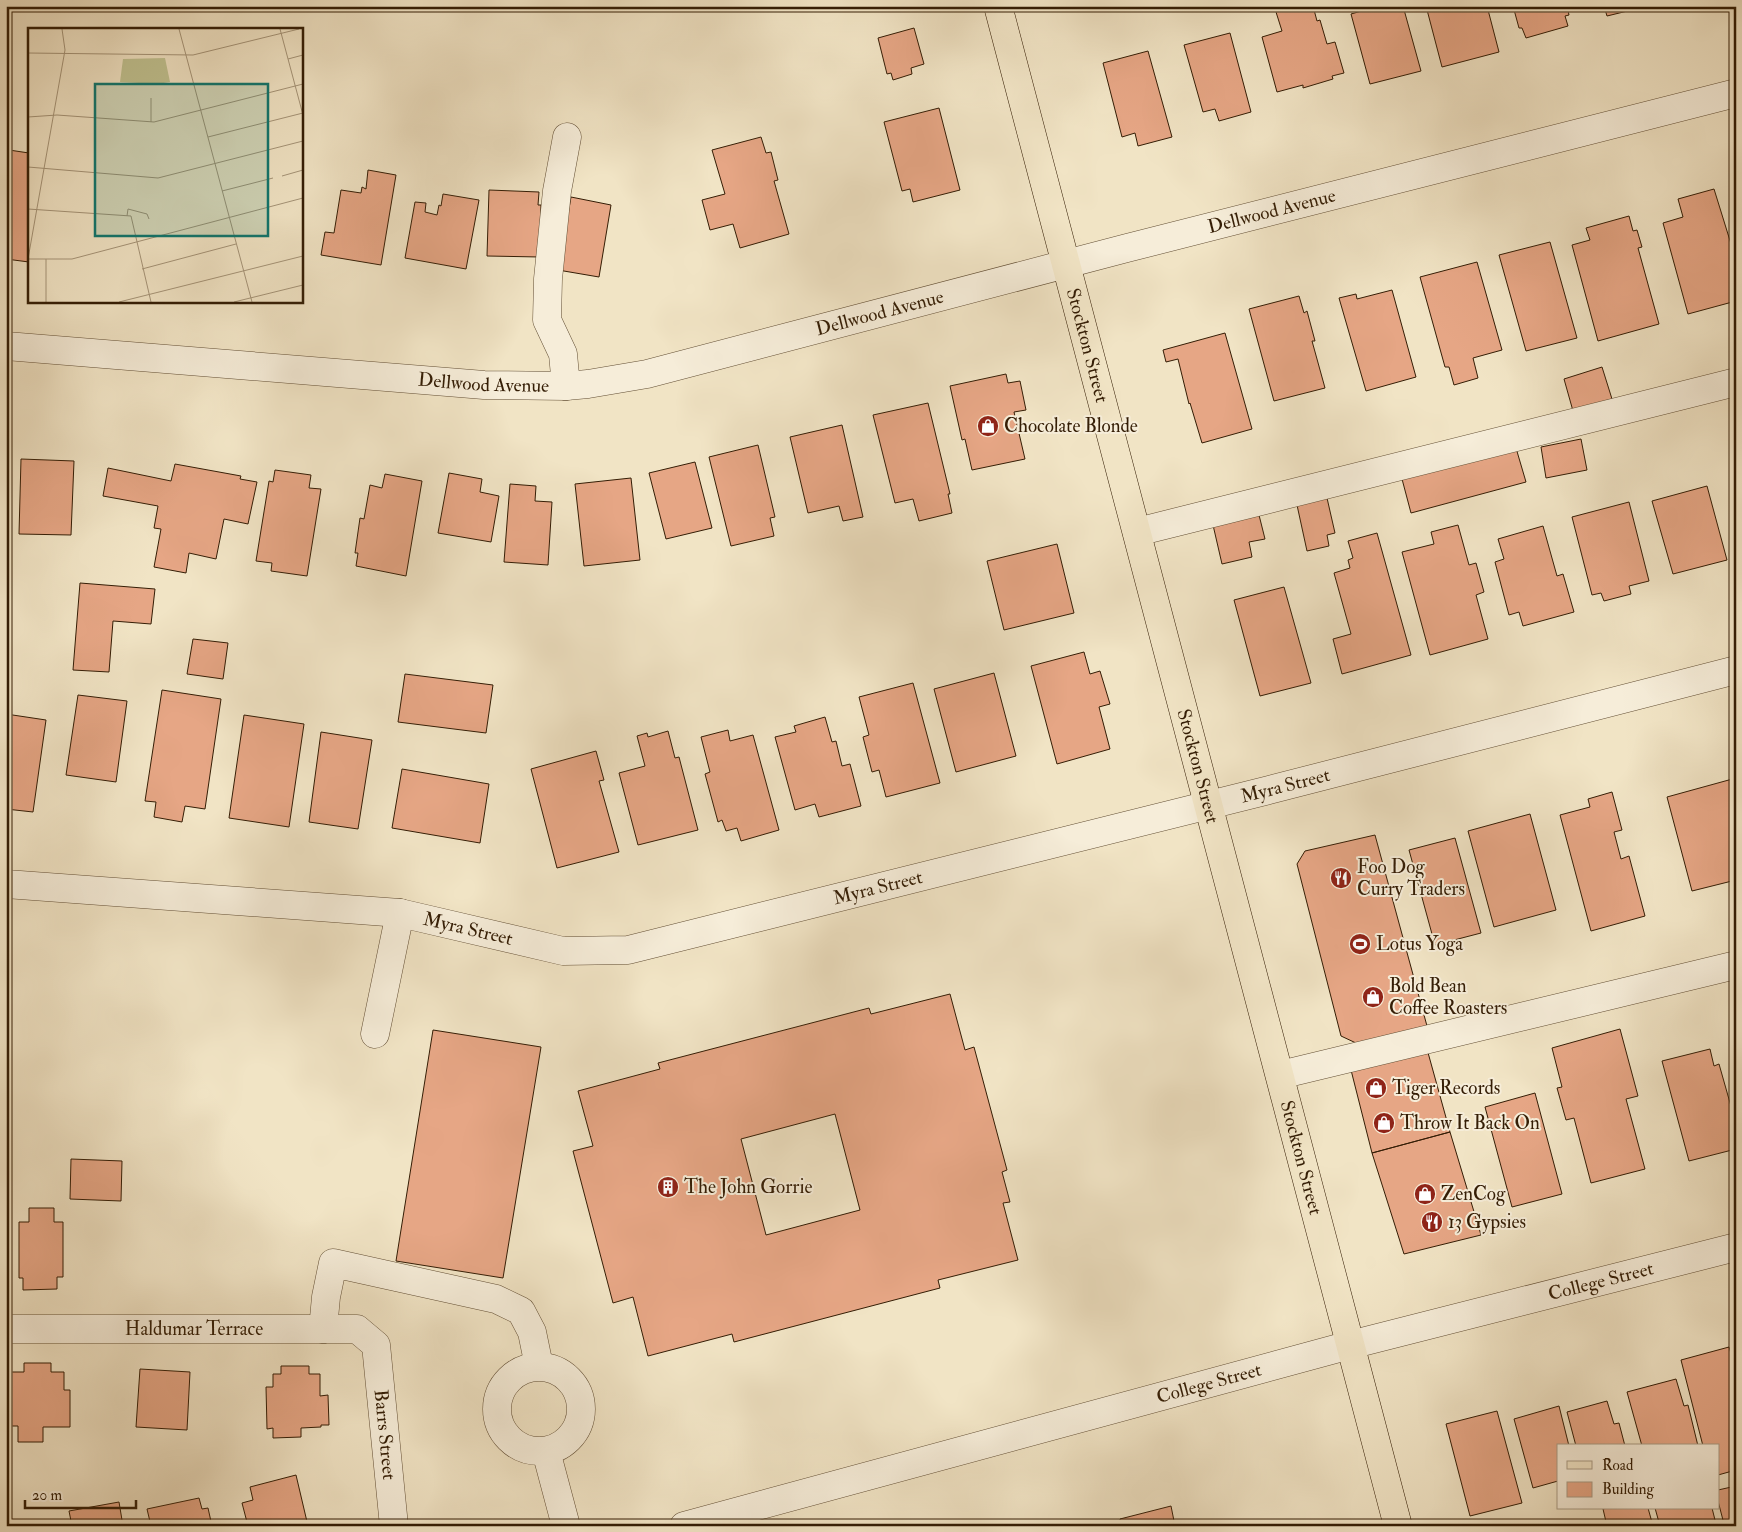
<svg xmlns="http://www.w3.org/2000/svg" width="1742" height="1532" font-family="'IM FELL Double Pica',serif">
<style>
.building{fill:#e6a685;stroke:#341d05;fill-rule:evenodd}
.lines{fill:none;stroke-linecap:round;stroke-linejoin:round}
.minor-casing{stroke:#634f35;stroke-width:29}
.major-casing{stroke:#341d05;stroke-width:29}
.minor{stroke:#f6edd9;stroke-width:28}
.major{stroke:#f1e4c5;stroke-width:28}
.labels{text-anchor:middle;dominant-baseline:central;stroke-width:4;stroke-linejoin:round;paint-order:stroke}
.street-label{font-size:19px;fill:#341d05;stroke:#f6edd9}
.poi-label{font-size:19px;fill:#341d05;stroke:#f6edd9;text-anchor:start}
.inset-road{fill:none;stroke:#a59478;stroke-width:1}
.view{fill:#0f766e;fill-opacity:0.15;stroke:#0f766e;stroke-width:2.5}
.inset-edge{fill:none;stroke:#341d05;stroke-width:2.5}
</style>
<rect width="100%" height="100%" fill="#f1e4c5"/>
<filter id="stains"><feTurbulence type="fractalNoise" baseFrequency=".004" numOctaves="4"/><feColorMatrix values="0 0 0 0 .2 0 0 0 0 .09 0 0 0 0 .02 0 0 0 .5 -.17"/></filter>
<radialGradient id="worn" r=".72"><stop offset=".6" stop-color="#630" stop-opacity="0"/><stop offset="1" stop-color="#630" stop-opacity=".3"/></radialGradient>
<path class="building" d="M 1295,6 L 1313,6 L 1317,21 L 1320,20 L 1327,44 L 1335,42 L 1344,73 L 1332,76 L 1333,79 L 1303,88 L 1303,85 L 1277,92 L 1262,37 L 1282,31 L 1276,12 Z
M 1372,6 L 1403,6 L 1421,71 L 1370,84 L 1351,14 L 1372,8 Z
M 1426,6 L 1487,6 L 1499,52 L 1442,67 Z
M 1513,6 L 1567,6 L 1569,15 L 1565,16 L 1568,26 L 1526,38 L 1522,28 L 1519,28 Z
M 1604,6 L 1648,6 L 1607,16 Z
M 914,28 L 924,64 L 911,68 L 912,74 L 893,80 L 891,73 L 887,74 L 878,38 Z
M 1230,33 L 1251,112 L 1219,121 L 1215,109 L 1203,112 L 1184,45 Z
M 1148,51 L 1172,137 L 1138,146 L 1135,133 L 1122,137 L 1103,63 Z
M 939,108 L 960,190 L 913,202 L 910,189 L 902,191 L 884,122 Z
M 761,137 L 766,153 L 771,152 L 778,180 L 774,181 L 789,234 L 740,248 L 733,224 L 710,230 L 702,200 L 725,194 L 712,150 Z
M 9,150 L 29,153 L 29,262 L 6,259 L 6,170 Z
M 368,170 L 396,175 L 381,265 L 321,255 L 325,232 L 334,233 L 341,190 L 361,193 L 362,187 L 366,189 Z
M 1714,189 L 1736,260 L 1736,301 L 1688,314 L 1663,223 L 1683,217 L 1678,199 Z
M 489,190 L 539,192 L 538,205 L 541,205 L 540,257 L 487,256 Z
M 443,194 L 479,200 L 466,269 L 405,258 L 415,202 L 426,203 L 425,212 L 437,215 L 439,205 L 441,206 Z
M 571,197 L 611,205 L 599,277 L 558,270 Z
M 1629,216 L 1633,231 L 1637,230 L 1642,247 L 1638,248 L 1659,324 L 1598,341 L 1572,245 L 1590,240 L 1586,228 Z
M 1550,242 L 1577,338 L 1526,351 L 1499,255 Z
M 1477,262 L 1502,350 L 1473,358 L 1478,378 L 1454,385 L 1449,367 L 1445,367 L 1420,277 Z
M 1392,290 L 1416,377 L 1366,391 L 1339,298 L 1356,294 L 1357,299 Z
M 1299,296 L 1304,313 L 1307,311 L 1315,341 L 1312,341 L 1325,388 L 1274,401 L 1249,309 Z
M 1225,333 L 1252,429 L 1202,443 L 1190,403 L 1189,404 L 1178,359 L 1166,362 L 1163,350 Z
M 1602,367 L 1612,399 L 1573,411 L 1564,379 Z
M 1006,374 L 1008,383 L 1020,381 L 1026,410 L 1014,412 L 1025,459 L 972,470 L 965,439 L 962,440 L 950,386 Z
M 928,403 L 950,494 L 948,494 L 952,513 L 919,521 L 913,499 L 895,503 L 873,415 Z
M 842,425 L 863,517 L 843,521 L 839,506 L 808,513 L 790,437 Z
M 1581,439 L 1587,470 L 1546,478 L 1541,447 Z
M 758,445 L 775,517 L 770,518 L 774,536 L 731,546 L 709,457 Z
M 1516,448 L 1526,482 L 1411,513 L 1402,479 Z
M 21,459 L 74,461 L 71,535 L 19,534 Z
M 695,462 L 712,528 L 666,539 L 649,473 Z
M 175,464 L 241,476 L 240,479 L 257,482 L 248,524 L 224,519 L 216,559 L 189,553 L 186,573 L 154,567 L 161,529 L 154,528 L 158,506 L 103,496 L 108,468 L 171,481 Z
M 275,470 L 311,475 L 309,488 L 321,489 L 307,576 L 271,571 L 272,563 L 256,561 L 269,481 L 273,482 Z
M 449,473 L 482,479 L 480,492 L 499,496 L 491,542 L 438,533 Z
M 385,474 L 422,481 L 406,576 L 356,566 L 358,553 L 355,553 L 360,518 L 364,519 L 370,485 L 382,488 Z
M 631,478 L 640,560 L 584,566 L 575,484 Z
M 510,484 L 536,486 L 535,501 L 552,502 L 548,565 L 504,562 Z
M 1707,486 L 1727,560 L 1673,574 L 1652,501 Z
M 1327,498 L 1335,533 L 1327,535 L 1329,546 L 1307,551 L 1297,505 Z
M 1629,502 L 1649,581 L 1629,586 L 1631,594 L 1604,601 L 1601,593 L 1592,595 L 1572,517 Z
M 1259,515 L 1265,539 L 1249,542 L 1252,557 L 1222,564 L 1213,525 Z
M 1458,525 L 1469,565 L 1476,563 L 1484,592 L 1476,595 L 1488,639 L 1430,655 L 1402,552 L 1434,544 L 1431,532 Z
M 1543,526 L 1557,576 L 1563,574 L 1574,612 L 1523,626 L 1519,612 L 1509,615 L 1495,562 L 1504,559 L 1498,539 Z
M 1377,533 L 1411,655 L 1342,674 L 1333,639 L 1351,634 L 1334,573 L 1350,568 L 1348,560 L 1353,558 L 1348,541 Z
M 1057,544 L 1074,613 L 1004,630 L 987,561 Z
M 80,583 L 155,589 L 151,624 L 113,621 L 109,672 L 73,670 Z
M 1284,587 L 1311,683 L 1260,696 L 1234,600 Z
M 193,639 L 228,643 L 223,679 L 187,674 Z
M 1084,652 L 1090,674 L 1100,671 L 1110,704 L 1099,707 L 1110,749 L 1057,764 L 1031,666 Z
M 994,673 L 1016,756 L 956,772 L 934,689 Z
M 405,674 L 493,685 L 486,733 L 398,722 Z
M 913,683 L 940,783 L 886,797 L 879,770 L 872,772 L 863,737 L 869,735 L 859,697 Z
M 162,690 L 221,699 L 205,809 L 185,806 L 182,822 L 154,817 L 156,802 L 145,801 Z
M 78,695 L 127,701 L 116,782 L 66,775 Z
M 6,714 L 46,720 L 33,812 L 6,809 Z
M 244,715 L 304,724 L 289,827 L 229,818 Z
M 825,717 L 832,742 L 836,741 L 842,766 L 850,764 L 861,806 L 819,817 L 815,804 L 795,810 L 775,737 L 796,732 L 794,726 Z
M 728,730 L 730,741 L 753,735 L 779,830 L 741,841 L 737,828 L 726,831 L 722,820 L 718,822 L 705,774 L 710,772 L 701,737 Z
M 668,731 L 675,758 L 679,757 L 698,830 L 638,845 L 619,773 L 645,766 L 637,736 L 647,733 L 648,737 Z
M 321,732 L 372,740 L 358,829 L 309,822 Z
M 596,751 L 604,780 L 599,781 L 619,852 L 557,868 L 531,769 Z
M 402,769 L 489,784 L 480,843 L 392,828 Z
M 1736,778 L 1736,880 L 1692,891 L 1667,797 Z
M 1612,792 L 1622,830 L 1614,832 L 1621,859 L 1629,856 L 1645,916 L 1591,931 L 1560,815 L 1590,807 L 1588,799 Z
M 1530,814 L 1556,910 L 1494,927 L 1468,831 Z
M 1375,835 L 1427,1026 L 1356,1043 L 1341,1036 L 1297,864 L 1305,851 Z
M 1455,838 L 1481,933 L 1435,945 L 1409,850 Z
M 950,994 L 965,1050 L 974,1047 L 1007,1170 L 1002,1172 L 1010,1202 L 1003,1203 L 1018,1260 L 938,1280 L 940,1288 L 734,1342 L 732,1334 L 648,1356 L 633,1297 L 613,1303 L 573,1151 L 593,1146 L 578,1091 L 660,1069 L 658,1063 L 869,1008 L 871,1014 ZM 835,1114 L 860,1210 L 766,1235 L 741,1139 Z
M 1620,1029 L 1638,1096 L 1626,1099 L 1645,1169 L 1591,1183 L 1574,1118 L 1566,1120 L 1557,1088 L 1562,1087 L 1552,1048 Z
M 433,1030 L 541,1047 L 503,1278 L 396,1261 Z
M 1427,1049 L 1450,1132 L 1372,1153 L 1351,1070 Z
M 1710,1049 L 1714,1066 L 1719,1064 L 1736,1124 L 1736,1149 L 1689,1161 L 1662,1061 Z
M 1535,1093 L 1562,1194 L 1512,1207 L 1485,1107 Z
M 1450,1132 L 1481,1235 L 1404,1254 L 1372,1153 Z
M 71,1159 L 122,1161 L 121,1201 L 70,1199 Z
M 29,1208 L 54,1208 L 54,1222 L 63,1222 L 63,1277 L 57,1277 L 57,1289 L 23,1290 L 23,1278 L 19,1278 L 19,1222 L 29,1222 Z
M 1729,1347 L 1736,1370 L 1736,1470 L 1718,1475 L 1718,1446 L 1703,1446 L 1681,1360 Z
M 24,1363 L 51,1363 L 51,1372 L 64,1372 L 64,1390 L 70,1390 L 70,1427 L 43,1427 L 43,1442 L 18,1442 L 18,1426 L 11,1426 L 11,1372 L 24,1372 Z
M 281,1366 L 309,1366 L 309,1374 L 320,1374 L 320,1396 L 328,1395 L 329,1425 L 321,1425 L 321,1427 L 301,1428 L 301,1437 L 273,1438 L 273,1428 L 267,1429 L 266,1387 L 273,1387 L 273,1374 L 281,1374 Z
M 140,1369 L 190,1372 L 187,1430 L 136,1427 Z
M 1676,1379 L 1684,1406 L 1688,1405 L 1698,1446 L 1642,1446 L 1627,1392 Z
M 1607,1401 L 1614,1424 L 1619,1423 L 1625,1446 L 1576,1446 L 1567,1412 Z
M 1559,1406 L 1569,1446 L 1558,1446 L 1558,1481 L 1533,1488 L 1514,1419 Z
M 1497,1411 L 1522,1503 L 1470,1516 L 1446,1424 Z
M 296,1475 L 308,1526 L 248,1526 L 242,1503 L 253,1500 L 250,1487 Z
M 1736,1486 L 1736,1521 L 1724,1524 L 1718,1501 L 1718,1490 Z
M 199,1498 L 202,1509 L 208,1508 L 212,1526 L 151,1526 L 147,1509 Z
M 119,1502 L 123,1526 L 72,1526 L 69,1511 Z
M 1171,1506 L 1175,1526 L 1121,1526 L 1120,1519 Z
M 1607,1508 L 1648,1508 L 1653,1526 L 1607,1526 L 1603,1509 Z
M 1655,1508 L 1712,1508 L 1716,1524 L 1708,1526 L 1660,1526 Z"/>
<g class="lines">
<g class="minor-casing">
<g id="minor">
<path id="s1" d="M 6,346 L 484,385 L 566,386 L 588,384 L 647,374 L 1127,248 L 1736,93"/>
<path d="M 566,386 L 563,354 L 547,320 L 548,279 L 557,191 L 567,137"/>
<path d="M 1137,532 L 1736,382"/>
<path id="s2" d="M 6,884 L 400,913 L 563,951 L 628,950 L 1269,790 L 1736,670"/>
<path d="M 375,1034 L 400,913"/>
<path d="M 1280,1075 L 1736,965"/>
<path id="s3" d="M 6,1329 L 357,1329 L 376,1345 L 394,1526"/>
<path d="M 323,1329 L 326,1297 L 333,1263 L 496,1299 L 521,1311 L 532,1332 L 539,1366"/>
<circle cx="539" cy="1409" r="42"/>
<path d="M 546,1451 L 566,1526"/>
<path id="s4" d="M 684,1526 L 1350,1345 L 1736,1247"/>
</g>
</g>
<g class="major-casing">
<g id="major">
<path id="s5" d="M 998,6 L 1398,1526"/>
</g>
</g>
<use href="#minor" class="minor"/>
<use href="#major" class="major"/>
</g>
<defs>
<g id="shop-disc" transform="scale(1.125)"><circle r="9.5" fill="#8f2418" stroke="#f6edd9"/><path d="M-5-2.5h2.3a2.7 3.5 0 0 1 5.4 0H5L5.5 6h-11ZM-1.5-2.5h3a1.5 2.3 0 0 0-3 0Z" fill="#fff"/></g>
<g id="restaurant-disc" transform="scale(1.125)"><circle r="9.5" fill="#8f2418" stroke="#f6edd9"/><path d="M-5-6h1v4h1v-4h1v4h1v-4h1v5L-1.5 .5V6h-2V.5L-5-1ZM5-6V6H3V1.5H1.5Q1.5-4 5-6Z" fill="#fff"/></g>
<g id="stadium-disc" transform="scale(1.125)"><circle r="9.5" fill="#8f2418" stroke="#f6edd9"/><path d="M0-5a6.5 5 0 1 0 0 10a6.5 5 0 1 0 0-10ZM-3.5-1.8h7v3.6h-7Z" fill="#fff"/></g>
<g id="building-disc" transform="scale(1.125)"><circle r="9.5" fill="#8f2418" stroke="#f6edd9"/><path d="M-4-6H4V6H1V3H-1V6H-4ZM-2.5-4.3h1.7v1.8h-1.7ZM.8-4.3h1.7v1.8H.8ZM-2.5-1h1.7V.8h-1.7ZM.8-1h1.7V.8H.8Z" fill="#fff"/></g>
</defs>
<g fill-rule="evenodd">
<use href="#shop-disc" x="988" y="426"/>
<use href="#restaurant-disc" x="1341" y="878"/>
<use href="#stadium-disc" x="1360" y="944"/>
<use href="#shop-disc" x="1373" y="997"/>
<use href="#shop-disc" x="1376" y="1088"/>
<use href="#shop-disc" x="1384" y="1123"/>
<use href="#building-disc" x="668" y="1187"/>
<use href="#shop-disc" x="1425" y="1194"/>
<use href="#restaurant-disc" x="1432" y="1222"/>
</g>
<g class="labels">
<g class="street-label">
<text stroke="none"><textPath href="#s1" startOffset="1289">Dellwood Avenue</textPath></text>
<text stroke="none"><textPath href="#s1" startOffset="884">Dellwood Avenue</textPath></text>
<text stroke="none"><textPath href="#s5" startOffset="351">Stockton Street</textPath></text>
<text stroke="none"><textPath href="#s1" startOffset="479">Dellwood Avenue</textPath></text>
<text stroke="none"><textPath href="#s5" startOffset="786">Stockton Street</textPath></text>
<text stroke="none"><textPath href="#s2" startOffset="1305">Myra Street</textPath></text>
<text stroke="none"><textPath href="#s2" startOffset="885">Myra Street</textPath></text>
<text stroke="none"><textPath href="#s2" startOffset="465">Myra Street</textPath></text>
<text stroke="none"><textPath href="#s5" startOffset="1191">Stockton Street</textPath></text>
<text stroke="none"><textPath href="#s4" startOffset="949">College Street</textPath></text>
<text stroke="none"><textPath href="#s3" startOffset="188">Haldumar Terrace</textPath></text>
<text stroke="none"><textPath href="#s4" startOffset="544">College Street</textPath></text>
<text stroke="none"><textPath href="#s3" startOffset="466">Barrs Street</textPath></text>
</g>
<g class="poi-label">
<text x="1004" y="426">Chocolate Blonde</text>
<text x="1357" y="867">Foo Dog<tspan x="1357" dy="22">Curry Traders</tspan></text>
<text x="1376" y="944">Lotus Yoga</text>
<text x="1389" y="986">Bold Bean<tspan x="1389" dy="22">Coffee Roasters</tspan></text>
<text x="1392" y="1088">Tiger Records</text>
<text x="1400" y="1123">Throw It Back On</text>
<text x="684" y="1187">The John Gorrie</text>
<text x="1441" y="1194">ZenCog</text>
<text x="1448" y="1222">13 Gypsies</text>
</g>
</g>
<g transform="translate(28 28)">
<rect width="275" height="275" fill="#f1e4c5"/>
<path d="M 137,30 L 142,54 L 129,56 L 92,54 L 95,31 Z" fill="#c0c291"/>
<path class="inset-road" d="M 151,1 L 224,274M 252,1 L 275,87M 0,25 L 165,27 L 271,1M 260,31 L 275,27M 0,89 L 29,87 L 126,94 L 275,56M 123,94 L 123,70M 180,109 L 275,85M 0,139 L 130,150 L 275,113M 254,148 L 275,142M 194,163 L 245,150M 0,181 L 103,188 L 123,274M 99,188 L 100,181 L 119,186 L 121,191M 0,231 L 44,231 L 275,170M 0,231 L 37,22 L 34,1M 18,231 L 18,274M 114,241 L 208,216M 91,274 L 275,228M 206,274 L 275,257"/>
<path class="view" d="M 67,56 L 240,56 L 240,208 L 67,208 Z"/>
<rect width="275" height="275" class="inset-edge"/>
</g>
<rect width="1742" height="1532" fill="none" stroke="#f1e4c5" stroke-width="25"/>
<rect x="8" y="8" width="1727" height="1517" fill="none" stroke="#341d05" stroke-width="2.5"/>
<rect x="12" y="12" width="1717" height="1507" fill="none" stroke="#341d05"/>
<rect x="1557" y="1444" width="162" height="65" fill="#f6edd9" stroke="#a89a84"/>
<rect x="1567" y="1461" width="25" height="8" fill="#f1e4c5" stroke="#a89a84"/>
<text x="1602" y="1470" font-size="15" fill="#341d05">Road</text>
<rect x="1567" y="1482" width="25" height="15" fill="#e6a685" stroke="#a89a84"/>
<text x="1602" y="1494" font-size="15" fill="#341d05">Building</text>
<path d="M25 1500v8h111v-8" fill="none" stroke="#341d05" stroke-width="2.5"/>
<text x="32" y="1500" font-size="15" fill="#341d05" stroke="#f6edd9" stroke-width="4" paint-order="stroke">20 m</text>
<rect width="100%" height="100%" filter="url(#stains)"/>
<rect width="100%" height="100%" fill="url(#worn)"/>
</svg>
